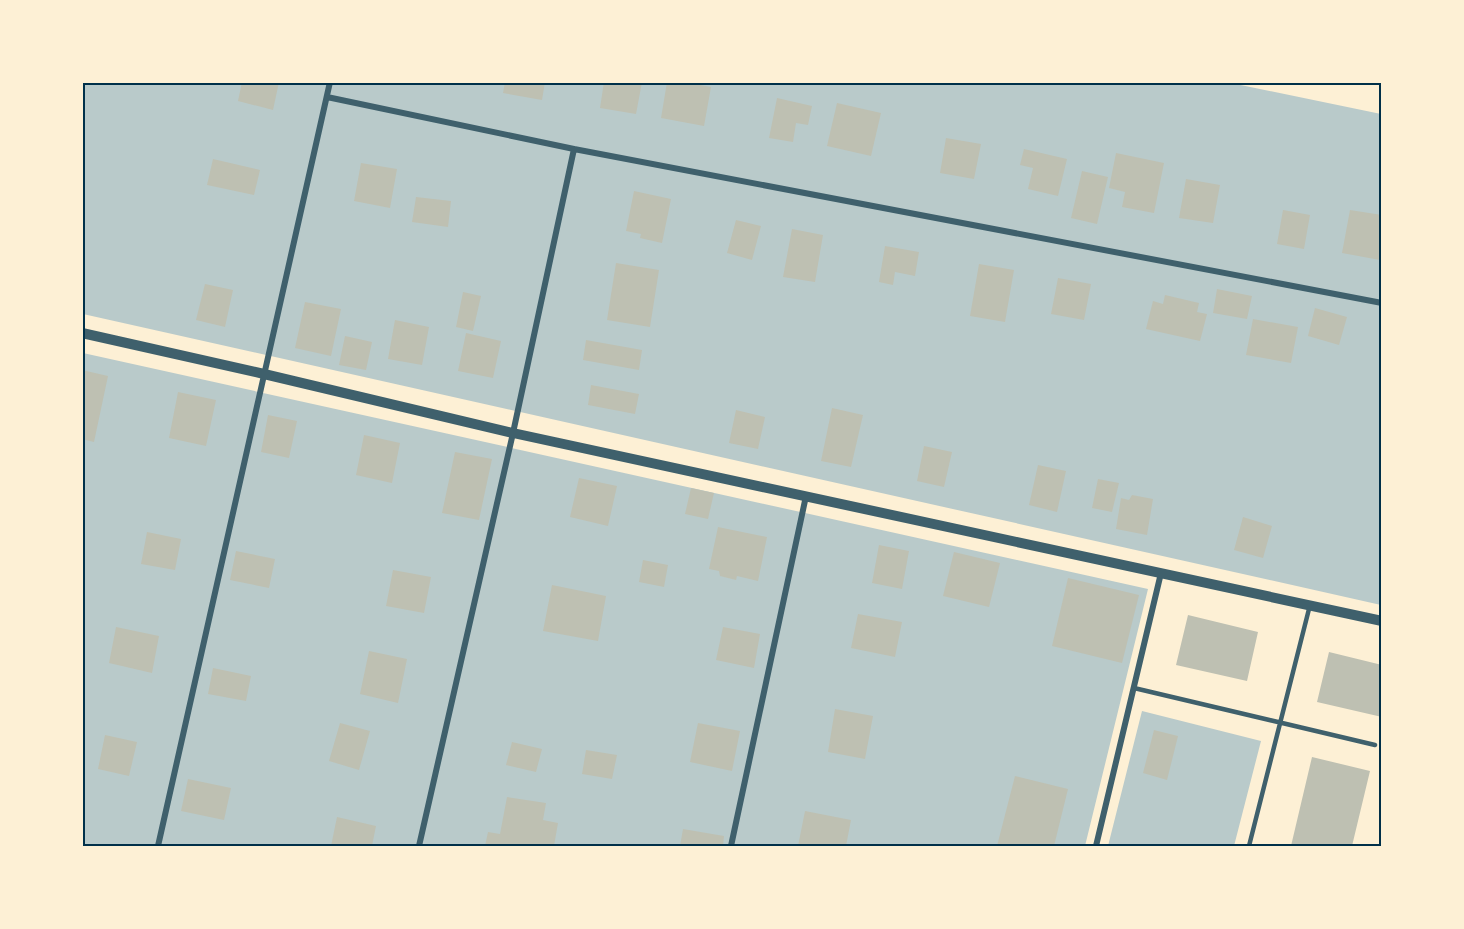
<svg xmlns="http://www.w3.org/2000/svg" width="1464" height="929" font-family="'Times New Roman',serif">
<style>
.green{fill:#b9caca}
.building{fill:#bec0b2}
.lines{fill:none;stroke-linecap:round;stroke-linejoin:round}
.service{stroke:#3f606c;stroke-width:4.5}
.minor{stroke:#3f606c;stroke-width:6}
.tertiary{stroke:#3f606c;stroke-width:10}
.neatline{fill:none;stroke:#003049;stroke-width:2}
</style>
<rect width="100%" height="100%" fill="#fdf0d5"/>
<path class="green" d="M 1226,82 L 1381,114 L 1381,605 L 83,314 L 83,83 Z
M 83,353 L 1148,589 L 1085,846 L 83,846 Z
M 1142,711 L 1261,741 L 1234,846 L 1108,846 Z"/>
<path class="building" d="M 242,82 L 279,82 L 273,110 L 238,101 Z
M 505,82 L 545,82 L 542,100 L 503,93 Z
M 604,82 L 642,82 L 636,114 L 600,108 Z
M 667,82 L 685,82 L 711,87 L 704,126 L 661,118 Z
M 777,98 L 812,106 L 808,125 L 796,123 L 793,142 L 769,138 Z
M 837,103 L 881,113 L 871,156 L 827,146 Z
M 946,138 L 981,144 L 974,179 L 940,173 Z
M 1024,149 L 1067,159 L 1058,196 L 1028,189 L 1033,168 L 1020,165 Z
M 1116,153 L 1164,163 L 1154,213 L 1122,207 L 1125,192 L 1109,188 Z
M 213,159 L 260,170 L 254,195 L 207,185 Z
M 361,163 L 397,169 L 390,208 L 354,201 Z
M 1082,171 L 1108,177 L 1097,224 L 1071,218 Z
M 1186,179 L 1220,185 L 1213,223 L 1179,218 Z
M 634,191 L 671,199 L 662,243 L 640,238 L 641,234 L 626,231 Z
M 416,197 L 451,201 L 448,227 L 412,222 Z
M 1283,210 L 1310,215 L 1304,249 L 1277,244 Z
M 1350,210 L 1382,215 L 1382,248 L 1380,260 L 1342,253 Z
M 736,220 L 761,226 L 752,260 L 727,253 Z
M 792,229 L 823,235 L 815,282 L 783,277 Z
M 885,246 L 919,252 L 915,276 L 895,272 L 893,285 L 879,282 Z
M 616,263 L 659,270 L 650,327 L 607,320 Z
M 979,264 L 1014,270 L 1005,322 L 970,316 Z
M 1058,278 L 1091,284 L 1084,320 L 1051,314 Z
M 205,284 L 233,290 L 225,327 L 196,320 Z
M 1217,289 L 1252,296 L 1247,319 L 1213,313 Z
M 463,292 L 481,296 L 473,331 L 456,327 Z
M 1165,295 L 1199,303 L 1197,312 L 1207,314 L 1200,341 L 1146,329 L 1153,301 L 1163,304 Z
M 305,302 L 341,309 L 331,356 L 295,348 Z
M 1315,308 L 1347,317 L 1339,345 L 1308,336 Z
M 1253,319 L 1298,327 L 1291,363 L 1246,355 Z
M 395,320 L 429,327 L 422,365 L 388,359 Z
M 466,333 L 501,341 L 493,378 L 458,371 Z
M 345,336 L 372,342 L 366,370 L 339,365 Z
M 586,340 L 642,350 L 639,370 L 583,360 Z
M 82,370 L 108,376 L 94,442 L 82,439 Z
M 591,385 L 639,394 L 635,414 L 588,405 Z
M 178,392 L 216,400 L 206,446 L 169,438 Z
M 832,408 L 863,415 L 851,467 L 821,461 Z
M 736,410 L 765,417 L 758,449 L 729,443 Z
M 268,415 L 297,421 L 289,458 L 261,452 Z
M 364,435 L 400,443 L 392,483 L 356,475 Z
M 924,446 L 952,452 L 944,487 L 917,481 Z
M 455,452 L 492,459 L 479,520 L 442,513 Z
M 1038,465 L 1066,471 L 1057,512 L 1029,505 Z
M 579,478 L 617,486 L 608,526 L 570,517 Z
M 1098,479 L 1119,483 L 1112,512 L 1092,508 Z
M 691,488 L 714,493 L 708,519 L 685,514 Z
M 1132,495 L 1153,499 L 1147,535 L 1116,529 L 1121,498 L 1129,500 Z
M 1243,517 L 1272,526 L 1263,558 L 1234,550 Z
M 718,527 L 767,537 L 758,581 L 737,576 L 736,580 L 720,576 L 719,571 L 709,569 Z
M 147,532 L 181,539 L 175,570 L 141,564 Z
M 879,545 L 909,551 L 902,589 L 872,583 Z
M 236,551 L 275,559 L 269,588 L 230,580 Z
M 954,552 L 1000,563 L 989,607 L 943,596 Z
M 643,560 L 668,565 L 664,587 L 639,582 Z
M 393,570 L 431,577 L 424,613 L 386,606 Z
M 1068,578 L 1139,595 L 1122,663 L 1052,646 Z
M 552,585 L 606,596 L 598,641 L 543,631 Z
M 858,614 L 902,622 L 895,657 L 851,648 Z
M 1188,615 L 1258,632 L 1247,681 L 1176,665 Z
M 116,627 L 159,636 L 152,673 L 109,663 Z
M 723,627 L 760,634 L 754,668 L 716,660 Z
M 369,651 L 407,659 L 398,703 L 360,694 Z
M 1329,652 L 1382,665 L 1382,717 L 1317,702 Z
M 213,668 L 251,676 L 246,701 L 208,694 Z
M 835,709 L 873,716 L 865,759 L 828,752 Z
M 340,723 L 370,731 L 359,770 L 329,761 Z
M 698,723 L 740,731 L 732,771 L 690,762 Z
M 1154,730 L 1178,736 L 1167,780 L 1143,773 Z
M 105,735 L 137,742 L 129,776 L 98,769 Z
M 512,742 L 542,749 L 536,772 L 506,765 Z
M 586,750 L 617,755 L 612,779 L 582,774 Z
M 1312,757 L 1370,771 L 1352,846 L 1291,846 Z
M 1015,776 L 1068,789 L 1054,846 L 997,846 Z
M 188,779 L 231,788 L 224,820 L 181,811 Z
M 507,797 L 546,803 L 543,820 L 558,823 L 554,846 L 485,846 L 488,832 L 500,834 Z
M 805,811 L 851,820 L 846,846 L 798,846 Z
M 337,817 L 376,826 L 372,846 L 331,846 Z
M 683,829 L 724,836 L 723,846 L 680,846 Z"/>
<g class="lines">
<path class="service" d="M 1134,688 L 1375,745
M 1249,846 L 1310,605"/>
<path class="minor" d="M 327,97 L 574,149 L 1382,303
M 158,846 L 330,82
M 419,846 L 513,433 L 574,149
M 731,846 L 806,496
M 1096,846 L 1161,573"/>
<path class="tertiary" d="M 82,333 L 264,374 L 513,433 L 1382,621"/>
</g>
<rect width="1464" height="929" fill="none" stroke="#fdf0d5" stroke-width="168"/>
<rect x="84" y="84" width="1296" height="761" class="neatline"/>
</svg>
